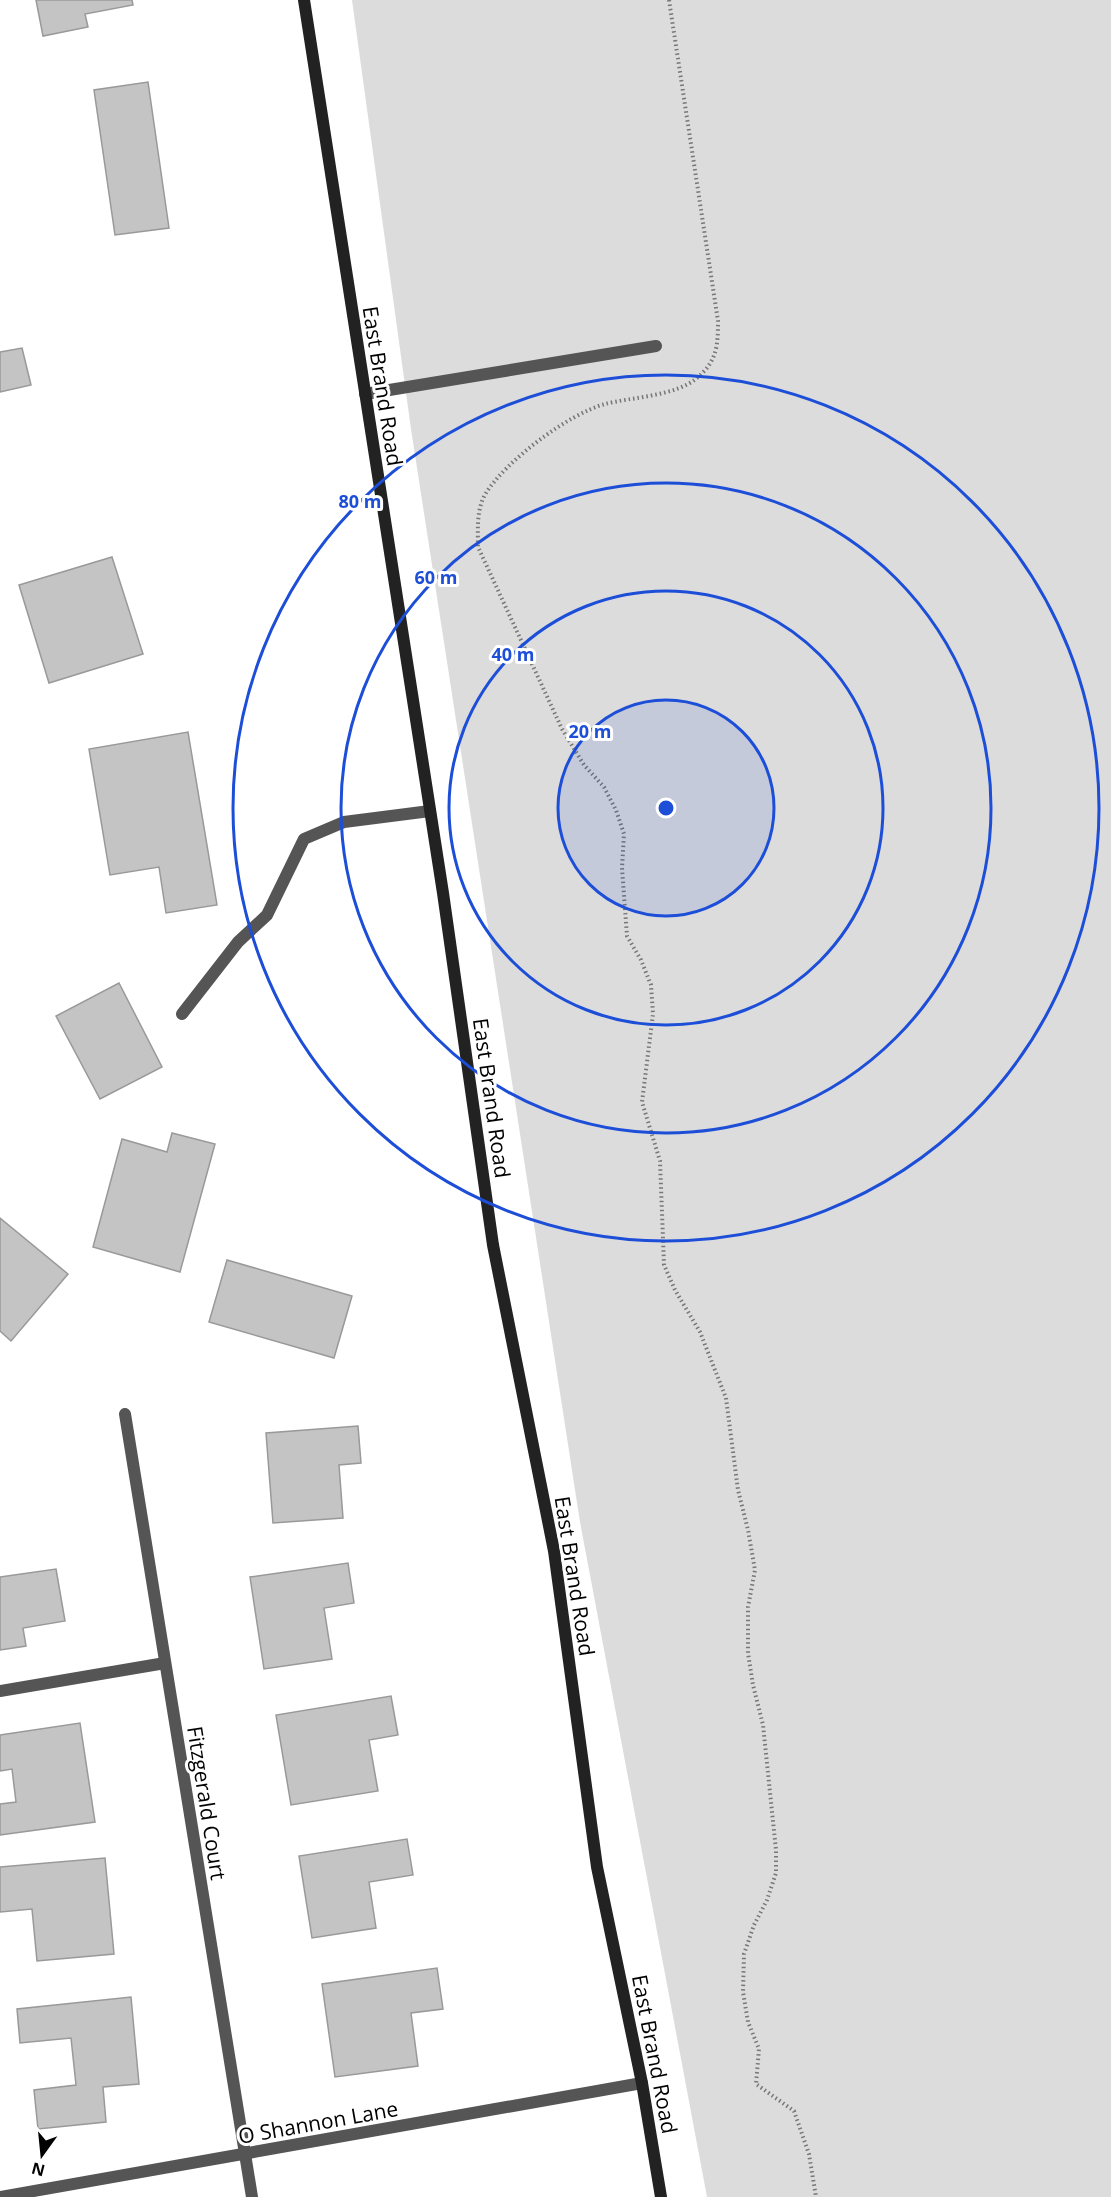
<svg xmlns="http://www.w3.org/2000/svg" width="1111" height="2197" font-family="'Open Sans',sans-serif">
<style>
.green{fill:#dcdcdc}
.building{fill:#c4c4c4;stroke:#999;stroke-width:1.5}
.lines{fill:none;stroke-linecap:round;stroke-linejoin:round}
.path{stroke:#777;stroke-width:4;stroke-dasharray:1.5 3;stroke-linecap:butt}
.lane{stroke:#555;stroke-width:12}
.street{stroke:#555;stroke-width:12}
.secondary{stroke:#222;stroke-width:12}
.ring{fill:none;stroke:#1d4ed8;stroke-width:3}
.labels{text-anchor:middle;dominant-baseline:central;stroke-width:6;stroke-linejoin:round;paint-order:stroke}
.street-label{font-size:21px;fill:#000;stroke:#fff}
.centre{fill:#1d4ed8;stroke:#fff;stroke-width:3}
.ring-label{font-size:18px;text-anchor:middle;font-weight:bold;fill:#1d4ed8;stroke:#fff;stroke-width:6;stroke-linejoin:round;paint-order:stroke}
</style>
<rect width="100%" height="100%" fill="#fff"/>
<path class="green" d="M 352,0 L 1111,0 L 1111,2197 L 707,2197 L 580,1522 L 411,429 Z"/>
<path class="building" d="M 36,0 L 132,0 L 133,5 L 85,14 L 88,27 L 43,36 Z
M 148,82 L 169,228 L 115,235 L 94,90 Z
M 22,348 L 31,385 L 0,392 L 0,352 Z
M 112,557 L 143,654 L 49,683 L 19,585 Z
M 188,732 L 217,905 L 166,913 L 159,867 L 110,875 L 89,749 Z
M 119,983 L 162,1067 L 100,1099 L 56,1016 Z
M 172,1133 L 215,1144 L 180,1272 L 93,1247 L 122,1139 L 167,1152 Z
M 0,1218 L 68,1274 L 11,1341 L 0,1331 Z
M 227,1260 L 352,1296 L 334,1358 L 209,1322 Z
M 358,1426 L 361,1463 L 339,1465 L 343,1518 L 273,1523 L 266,1433 Z
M 348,1563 L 354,1603 L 324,1608 L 332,1659 L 264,1669 L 250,1577 Z
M 56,1569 L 65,1621 L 23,1628 L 26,1646 L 0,1650 L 0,1577 Z
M 391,1696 L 398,1735 L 369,1740 L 378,1791 L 291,1805 L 276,1715 Z
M 80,1723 L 95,1822 L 0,1835 L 0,1804 L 16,1802 L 12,1769 L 0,1771 L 0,1735 Z
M 407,1839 L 413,1875 L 369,1882 L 376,1928 L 312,1938 L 299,1856 Z
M 105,1858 L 114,1954 L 37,1961 L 32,1909 L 0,1912 L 0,1867 Z
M 437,1968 L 443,2009 L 411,2013 L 418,2066 L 335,2077 L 322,1984 Z
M 131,1997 L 139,2084 L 103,2087 L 106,2122 L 38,2129 L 34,2090 L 76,2085 L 71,2038 L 20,2043 L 17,2009 Z"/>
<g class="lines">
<path class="path" d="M 669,0 L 718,321 C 718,346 717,361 697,378 C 676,396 632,397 605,404 C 568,414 506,461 486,493 C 476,509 478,530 478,547 L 562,729 L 584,765 L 604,787 L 616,810 L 624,834 L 622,868 L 627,936 L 641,960 L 651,985 L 653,1014 L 642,1102 L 660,1161 L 664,1265 L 675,1290 L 700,1332 L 726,1398 L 738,1490 L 748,1530 L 755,1570 L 748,1607 L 748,1653 L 753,1685 L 763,1725 L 776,1850 L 776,1873 L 767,1900 L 754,1925 L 744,1954 L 743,1992 L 748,2022 L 759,2049 L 756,2084 L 794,2111 L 809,2154 L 816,2197"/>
<path class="lane" d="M 365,394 L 656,346
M 182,1014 L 238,942 L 267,915 L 304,839 L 344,822 L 430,811
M 0,1691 L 165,1663"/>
<path class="street" d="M 125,1414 L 252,2197
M 0,2197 L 642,2083"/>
<path class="secondary" d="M 304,0 L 443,893 L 493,1245 L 554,1551 L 597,1867 L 642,2083 L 661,2197"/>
</g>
<circle cx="666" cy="808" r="108" fill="#1d4ed8" fill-opacity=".12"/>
<g class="ring">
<circle cx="666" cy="808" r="108"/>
<circle cx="666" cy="808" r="217"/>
<circle cx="666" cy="808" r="325"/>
<circle cx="666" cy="808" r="433"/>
</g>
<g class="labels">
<g class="street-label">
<text transform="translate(383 386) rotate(81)">East Brand Road</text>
<text transform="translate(492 1098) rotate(82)">East Brand Road</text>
<text transform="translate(575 1576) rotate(81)">East Brand Road</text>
<text transform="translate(207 1803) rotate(81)">Fitzgerald Court</text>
<text transform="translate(655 2054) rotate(79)">East Brand Road</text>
<text transform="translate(318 2122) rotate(-10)">O Shannon Lane</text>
</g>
</g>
<circle cx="666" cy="808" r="9" class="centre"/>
<g class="ring-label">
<text x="360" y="508">80 m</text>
<text x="436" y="584">60 m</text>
<text x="513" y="661">40 m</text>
<text x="590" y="738">20 m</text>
</g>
<g transform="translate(42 2155) rotate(195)" stroke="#ffffff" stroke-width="4.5" paint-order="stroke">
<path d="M0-4.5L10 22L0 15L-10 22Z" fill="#000000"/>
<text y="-9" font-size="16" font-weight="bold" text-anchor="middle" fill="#000000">N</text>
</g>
</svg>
